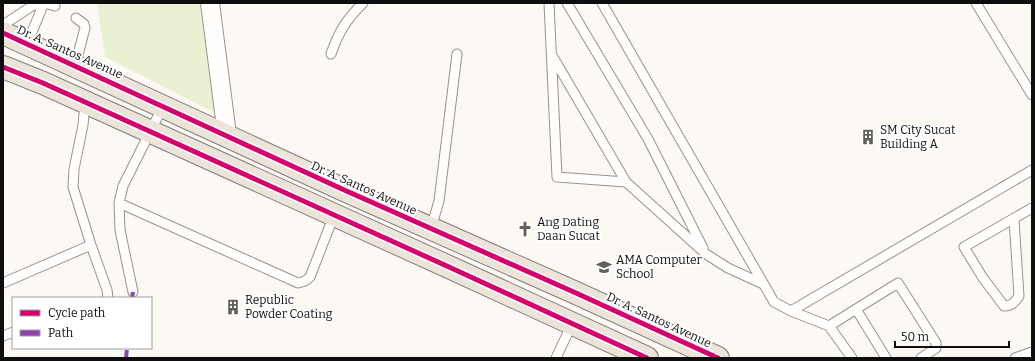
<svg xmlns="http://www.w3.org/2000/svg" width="1035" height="361" font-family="Bitter,serif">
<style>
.green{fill:#eaf1d3}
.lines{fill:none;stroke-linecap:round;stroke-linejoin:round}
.lane-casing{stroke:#959392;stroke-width:11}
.street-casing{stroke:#959392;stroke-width:20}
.primary-casing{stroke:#82817f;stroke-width:24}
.lane{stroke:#fffefd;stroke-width:9}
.street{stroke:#fffefd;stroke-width:18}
.primary{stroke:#ede4d9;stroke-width:22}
.quiet{stroke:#8e44ad;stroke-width:4;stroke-dasharray:8 4;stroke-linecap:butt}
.cycleway-casing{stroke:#fff;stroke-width:8}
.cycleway{stroke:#d6006c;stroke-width:5}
.labels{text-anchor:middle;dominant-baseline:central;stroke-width:4;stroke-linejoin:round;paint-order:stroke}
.street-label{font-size:12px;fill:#0e0e0e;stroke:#fff}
.poi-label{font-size:12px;fill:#0e0e0e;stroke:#fff;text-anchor:start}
</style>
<rect width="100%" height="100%" fill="#fcf8f4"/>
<path class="green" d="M 97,3 L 201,3 L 215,113 L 105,57 Z"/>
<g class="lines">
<g class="lane-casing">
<path id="lane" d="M 549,3 L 557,177 L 626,182 L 706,254 L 728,268 L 763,284
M 567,3 L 648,139 L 703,248
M 602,3 L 774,302 L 791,311 L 829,326 L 852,358
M 976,3 L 1032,95
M 3,25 L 32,6 L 44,3 L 55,6
M 27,44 L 44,3
M 331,54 C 339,31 346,20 363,3
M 553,57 L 626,182
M 75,66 L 85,28 L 84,24 L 76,18
M 85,103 L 83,125 L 74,169 L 73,187 L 91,245 L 107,290 L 108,298
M 119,203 L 298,283 L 305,281 L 310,277 L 334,215
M 1014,219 L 1019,296 C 1015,302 1012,306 1004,306 L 983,278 L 964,247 L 1032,208
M 431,228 L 439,201 L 457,54
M 3,283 L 91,245
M 133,292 L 120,230 L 119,203 L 123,186 L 163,106
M 856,309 L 886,358
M 791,311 L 1032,170
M 829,326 L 898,283 L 936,343 L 936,348 L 921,358
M 3,336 L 13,332
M 556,358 L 572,324
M 1015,358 L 1032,352"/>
</g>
<g class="street-casing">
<path id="street" d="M 210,3 L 227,135"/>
</g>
<g class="primary-casing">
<path id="primary" d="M 3,33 L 342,189 L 576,293 L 718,358
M 3,67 L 43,83 L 449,267 L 647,358"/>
</g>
<use href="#lane" class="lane"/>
<use href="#street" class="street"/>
<use href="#primary" class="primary"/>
<path class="quiet" d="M 132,298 L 133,292
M 126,358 L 127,348"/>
<g class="cycleway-casing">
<path id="cycleway" d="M 3,33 L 342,189 L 576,293 L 718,358
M 3,67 L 43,83 L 449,267 L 647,358"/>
</g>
<use href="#cycleway" class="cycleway"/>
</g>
<defs>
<g id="building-bare" transform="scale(1.2)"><path d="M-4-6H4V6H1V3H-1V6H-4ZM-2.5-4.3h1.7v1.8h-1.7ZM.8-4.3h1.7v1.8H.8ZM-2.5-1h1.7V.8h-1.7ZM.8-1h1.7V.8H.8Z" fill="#61605e" stroke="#fff" stroke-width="2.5" paint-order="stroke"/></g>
<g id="church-bare" transform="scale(1.2)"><path d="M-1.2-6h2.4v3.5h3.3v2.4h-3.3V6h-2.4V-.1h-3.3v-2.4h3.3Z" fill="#61605e" stroke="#fff" stroke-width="2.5" paint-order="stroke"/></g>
<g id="university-bare" transform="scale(1.2)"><path d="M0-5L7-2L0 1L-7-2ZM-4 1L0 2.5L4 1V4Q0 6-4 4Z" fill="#61605e" stroke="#fff" stroke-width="2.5" paint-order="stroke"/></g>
</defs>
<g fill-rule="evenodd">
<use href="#building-bare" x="868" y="137"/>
<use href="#church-bare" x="525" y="229"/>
<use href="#university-bare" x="604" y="267"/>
<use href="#building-bare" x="233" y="307"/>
</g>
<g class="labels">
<g class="street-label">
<text transform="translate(70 52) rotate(24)">Dr. A. Santos Avenue</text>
<text transform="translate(364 188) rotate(24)">Dr. A. Santos Avenue</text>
<text transform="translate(659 320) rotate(25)">Dr. A. Santos Avenue</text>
</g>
<g class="poi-label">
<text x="880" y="130">SM City Sucat<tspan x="880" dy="14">Building A</tspan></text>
<text x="537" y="222">Ang Dating<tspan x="537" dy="14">Daan Sucat</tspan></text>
<text x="616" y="260">AMA Computer<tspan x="616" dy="14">School</tspan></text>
<text x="245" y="300">Republic<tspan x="245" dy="14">Powder Coating</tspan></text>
</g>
</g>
<rect width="1035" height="361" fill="none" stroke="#0e0e0e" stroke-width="8"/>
<rect x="12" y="297" width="140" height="52" fill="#ffffff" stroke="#9f9f9f"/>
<rect x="20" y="310" width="20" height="6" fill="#d6006c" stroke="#9f9f9f"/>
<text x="48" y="317" font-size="12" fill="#0e0e0e">Cycle path</text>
<rect x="20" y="330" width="20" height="6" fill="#8e44ad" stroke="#9f9f9f"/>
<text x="48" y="337" font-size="12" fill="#0e0e0e">Path</text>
<path d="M895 341v6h114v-6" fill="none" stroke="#0e0e0e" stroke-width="2"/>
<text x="901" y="341" font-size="12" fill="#0e0e0e" stroke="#ffffff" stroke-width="3" paint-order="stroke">50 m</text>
</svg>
